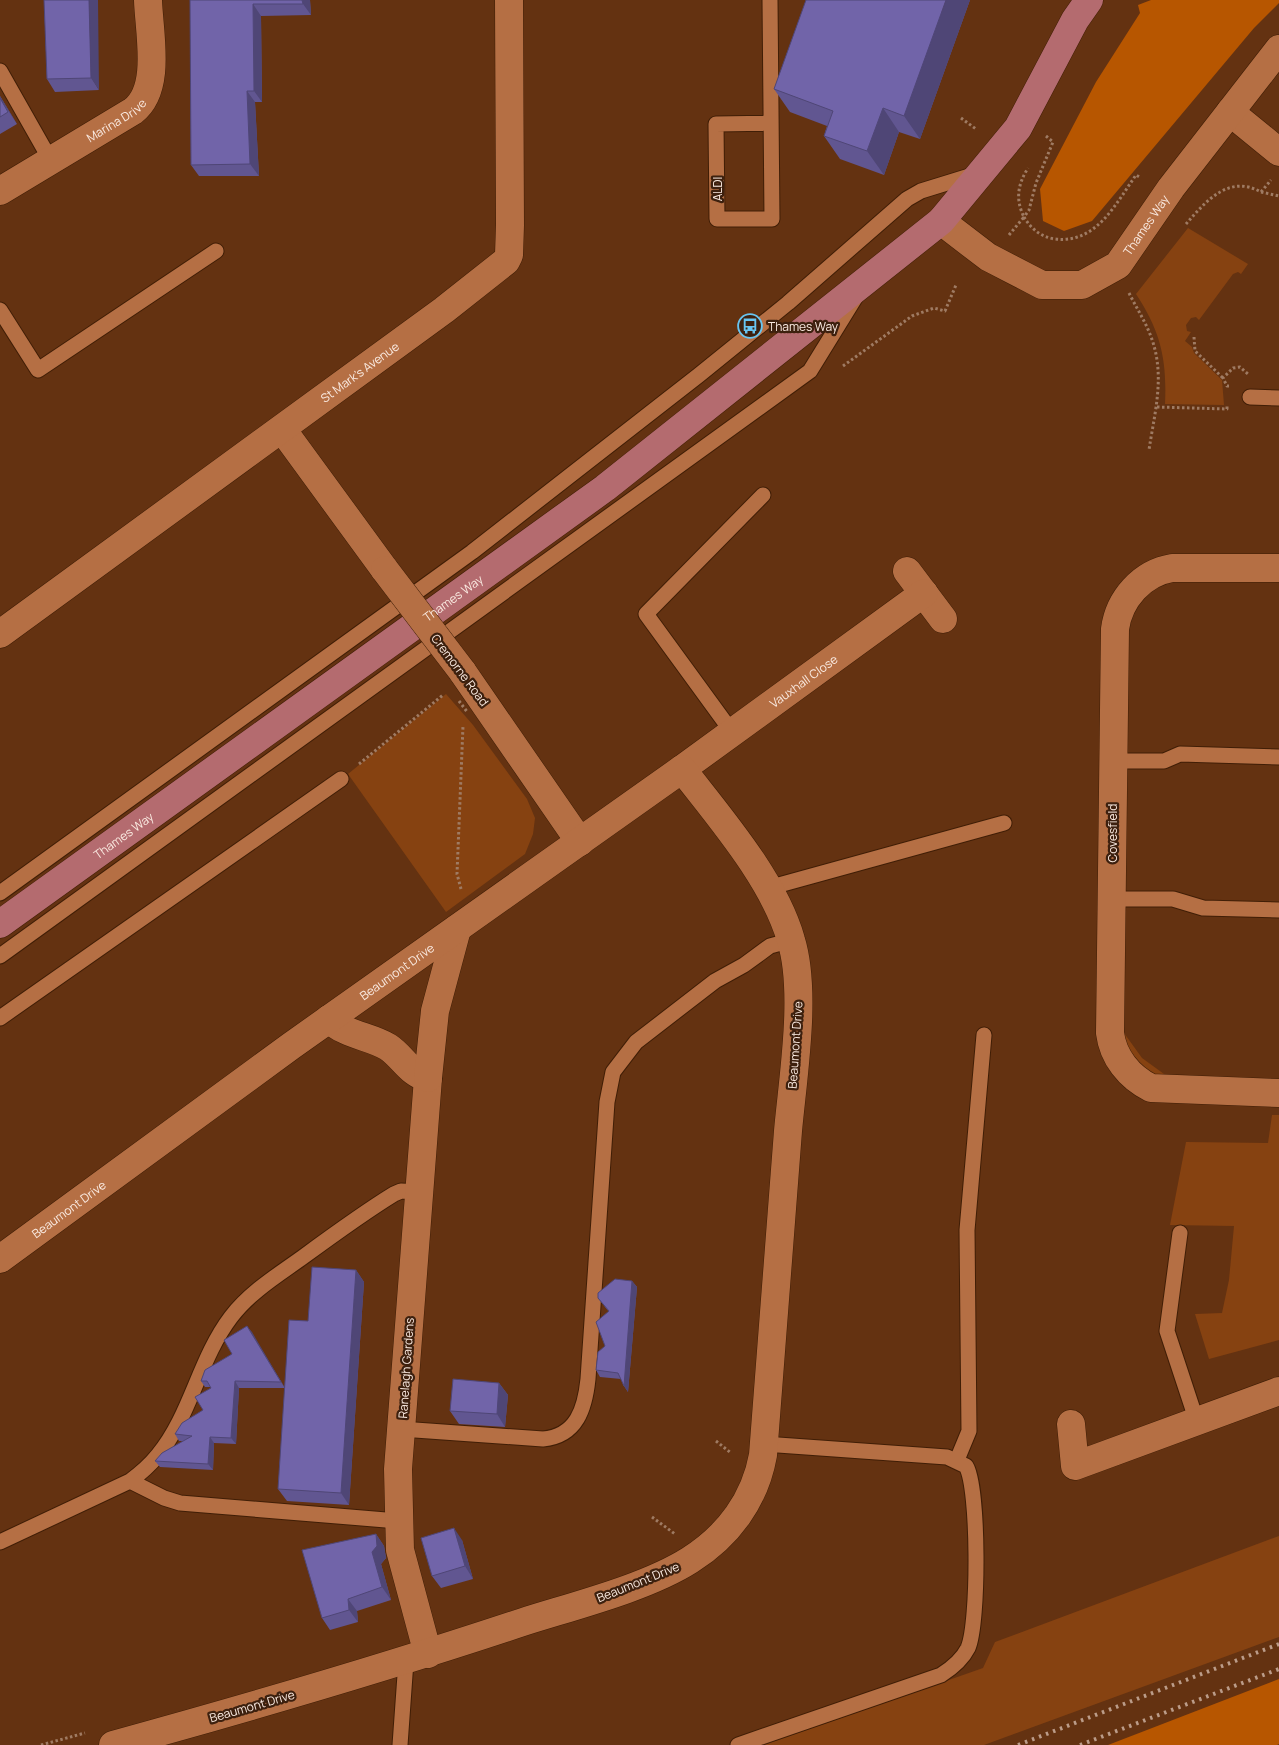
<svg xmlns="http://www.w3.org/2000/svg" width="1279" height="1745" font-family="Manrope,sans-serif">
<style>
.green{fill:#864211}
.forest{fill:#b75600}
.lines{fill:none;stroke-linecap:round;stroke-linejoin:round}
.service-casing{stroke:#401e06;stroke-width:17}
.minor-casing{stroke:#401e06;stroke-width:29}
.tertiary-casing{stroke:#401e06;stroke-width:29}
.primary-casing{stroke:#401e06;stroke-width:29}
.path{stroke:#9f7b63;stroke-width:3;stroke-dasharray:2.5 2.5;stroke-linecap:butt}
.service{stroke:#b56f44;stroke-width:15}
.minor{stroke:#b56f44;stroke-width:28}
.tertiary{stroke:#b56f44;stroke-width:28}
.primary{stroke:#b46b6f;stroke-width:28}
.rail{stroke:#bb9c89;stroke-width:4;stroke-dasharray:2.5 5;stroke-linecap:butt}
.minor-bridge-casing{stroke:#401e06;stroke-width:29;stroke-linecap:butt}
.path-bridge{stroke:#9f7b63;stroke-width:3;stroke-dasharray:2.5 2.5;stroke-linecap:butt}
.minor-bridge{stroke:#b56f44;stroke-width:28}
.wall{fill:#615691}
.shaded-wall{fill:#4f4676}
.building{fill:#7164a9;stroke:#4f4676}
.labels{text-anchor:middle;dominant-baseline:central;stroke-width:4.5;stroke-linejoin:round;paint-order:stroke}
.street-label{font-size:12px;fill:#faeae1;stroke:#3d200e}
.poi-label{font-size:12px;fill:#faeae1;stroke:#3d200e;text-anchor:start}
</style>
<rect width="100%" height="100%" fill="#643211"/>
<path class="green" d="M 1188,228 L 1248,264 L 1241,274 L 1238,272 L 1233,274 L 1199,320 L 1196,317 L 1191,318 L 1186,325 L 1187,331 L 1191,332 L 1185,341 L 1192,347 L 1194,353 L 1222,380 L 1224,405 L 1165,404 C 1167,360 1161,332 1136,294 Z
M 446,694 L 473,725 L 527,799 L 535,818 L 533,834 L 525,854 L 446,912 L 348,774 Z
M 1124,1033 L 1142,1058 L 1164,1074 L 1166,1078 C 1145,1075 1124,1054 1124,1033 Z
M 1272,1115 L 1279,1115 L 1279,1340 L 1209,1359 L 1195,1314 L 1222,1313 L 1229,1280 L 1234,1226 L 1170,1225 L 1186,1142 L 1268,1143 Z
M 1279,1536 L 1279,1637 L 984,1745 L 764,1745 L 983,1668 L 995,1642 Z"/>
<path class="forest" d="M 1151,0 L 1279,0 L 1279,3 L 1254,28 L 1092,221 L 1064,231 L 1043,221 L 1040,189 L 1096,82 L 1140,13 L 1138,5 Z
M 1279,1679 L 1279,1744 L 1277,1745 L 1108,1745 Z"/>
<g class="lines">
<g class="service-casing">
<path id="service" d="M 770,0 L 772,219 L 717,219 L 716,124 L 771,123
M 0,71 L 51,161
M 0,310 L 38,370 L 216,251
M 1250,397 L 1279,398
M 732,732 L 646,614 L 763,495
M 1112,761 L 1164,761 L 1180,754 L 1279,757
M 768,888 L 1004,823
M 0,893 L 472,552 L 699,375 L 788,303 L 907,199 L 921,191 L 976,174
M 1112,899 L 1173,899 L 1203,908 L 1279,910
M 0,956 L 810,371 L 855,298
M 0,1018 L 341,779
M 1180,1233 L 1167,1331 L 1197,1422
M 401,1429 L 543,1439 C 577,1436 585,1408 588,1379 L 607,1102 L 613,1072 L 636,1042 L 715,981 L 744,965 L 770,946 L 792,940
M 957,1460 L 969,1431 L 967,1230 L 984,1035
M 130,1481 C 141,1473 150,1465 158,1455 C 191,1415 199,1359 231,1317 C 250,1292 278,1275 303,1257 C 333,1235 363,1213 394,1194 L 401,1191 L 419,1192
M 0,1542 L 130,1481 L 164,1498 L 180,1503 L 398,1521
M 400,1745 L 406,1661
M 738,1745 L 941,1675 C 952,1668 962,1660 968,1648 C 979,1623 979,1487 966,1466 L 947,1457 L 764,1444"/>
</g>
<g class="minor-casing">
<g id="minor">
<path d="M 1230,112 L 1279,152"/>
<path id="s1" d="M 0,191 L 133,111 C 162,89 149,33 148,0"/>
<path d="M 282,429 L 385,570"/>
<path d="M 1279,568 L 1172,568 C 1142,573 1119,599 1115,629 L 1110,1033 C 1113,1057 1129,1077 1151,1088 L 1279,1093"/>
<path d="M 907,571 L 943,619"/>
<path id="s2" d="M 0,634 L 444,310 L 506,261 L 509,255 L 510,225 L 509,0"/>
<path d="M 462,671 L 580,842"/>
<path id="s3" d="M 682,769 L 924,593"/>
<path d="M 329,1019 C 345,1035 370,1036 388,1047 C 403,1057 410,1074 428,1078 L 398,1469 L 400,1550 L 428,1654"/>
<path d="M 428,1078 L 435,1011 L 457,929"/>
<path id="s4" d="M 0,1259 L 291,1046 L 682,769 C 720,818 774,880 791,940 C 807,992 793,1076 788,1131 C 780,1239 772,1347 763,1455 C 755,1500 728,1536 690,1560 C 646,1588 573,1606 523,1622 C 388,1667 251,1707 113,1745"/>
<path d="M 1071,1424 L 1075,1466 L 1279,1391"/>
</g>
</g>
<g class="tertiary-casing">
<g id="tertiary">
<path id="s5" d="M 941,221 L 988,257 L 1042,285 L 1082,285 L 1118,265 L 1171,188 L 1279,49"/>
</g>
</g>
<g class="primary-casing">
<g id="primary">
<path id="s6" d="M 0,924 L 605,488 L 941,221 L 1018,128 L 1075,20 L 1089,0"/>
</g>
</g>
<path class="path" d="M 961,118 L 976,129
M 1046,136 L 1053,142 L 1036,183 L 1029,210 L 1024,217 C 1031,229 1041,237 1055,239 C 1096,244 1115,205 1136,175 L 1141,178
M 1261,192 L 1279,196
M 1186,224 C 1206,201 1229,174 1261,192 L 1271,180
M 1009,235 L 1024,217 C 1015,199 1018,184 1028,168
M 1129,293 C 1138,311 1149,327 1154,346 C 1164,381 1154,416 1149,450
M 1194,337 L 1195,351 L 1223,378
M 843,366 L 912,316 L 934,308 L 945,311 L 956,285
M 1229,386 L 1227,386 L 1223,378 L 1233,368 L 1240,367 L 1248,374
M 1157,407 L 1227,409 L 1227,405
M 359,764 L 443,695
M 461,889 L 457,874 L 463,726
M 716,1441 L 731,1453
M 652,1517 L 675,1534
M 41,1745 L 85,1733"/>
<use href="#service" class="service"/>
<use href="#minor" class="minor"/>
<use href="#tertiary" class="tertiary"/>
<use href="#primary" class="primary"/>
<path class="rail" d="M 1018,1745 L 1279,1644
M 1080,1745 L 1279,1669"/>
<g class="minor-bridge-casing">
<path id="minor-bridge" d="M 385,570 L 462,671"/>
</g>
<path class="path-bridge" d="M 459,701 L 468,713"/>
<use href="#minor-bridge" class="minor-bridge"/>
</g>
<path class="wall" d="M 44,0 L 99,90 L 55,92 L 47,79 Z
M 190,0 L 310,0 L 311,15 L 261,16 L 262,102 L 255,102 L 259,176 L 199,176 L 191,165 Z
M 970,0 L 920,139 L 899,132 L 884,175 L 840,159 L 824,136 L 827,126 L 790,112 L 774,89 Z
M 0,96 L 17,124 L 0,134 Z
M 356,1270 L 364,1282 L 349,1505 L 287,1501 L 278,1489 L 285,1388 L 239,1388 L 236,1444 L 214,1443 L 213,1470 L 160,1467 L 155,1461 L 183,1441 L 179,1441 L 175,1434 L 203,1410 L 211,1388 L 211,1387 L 205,1387 L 201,1381 L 232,1354 L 247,1326 L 285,1388 L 308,1321 Z
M 632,1281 L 637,1287 L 628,1392 L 624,1386 L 621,1379 L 600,1377 L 596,1370 L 605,1346 L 609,1312 L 598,1298 Z
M 499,1383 L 508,1395 L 505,1427 L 459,1424 L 450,1411 Z
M 376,1534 L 384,1546 L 386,1558 L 381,1564 L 391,1600 L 357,1611 L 358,1622 L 330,1630 L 322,1618 Z
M 462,1540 L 473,1579 L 441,1588 L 432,1576 Z"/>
<path class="shaded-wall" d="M 89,0 L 98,0 L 99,90 L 91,78 Z
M 302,0 L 310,0 L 311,15 L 303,4 Z
M 946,0 L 970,0 L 920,139 L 904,116 Z
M 253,4 L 261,16 L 262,102 L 254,91 Z
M 247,91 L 255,102 L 259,176 L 250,164 Z
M 0,96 L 17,124 L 0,98 Z
M 883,108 L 899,132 L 884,175 L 867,151 Z
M 356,1270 L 364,1282 L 349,1505 L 341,1493 Z
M 632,1281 L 637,1287 L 628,1392 L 624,1386 Z
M 247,1326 L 252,1332 L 285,1388 L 281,1382 Z
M 235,1381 L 239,1388 L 236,1444 L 231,1438 Z
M 499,1383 L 508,1395 L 505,1427 L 497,1414 Z
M 210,1437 L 214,1443 L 213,1470 L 208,1464 Z
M 454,1528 L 462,1540 L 473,1579 L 465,1566 Z
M 376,1534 L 384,1546 L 386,1558 L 381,1564 L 391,1600 L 382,1587 L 372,1552 Z
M 348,1599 L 357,1611 L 358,1622 L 349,1610 Z"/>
<path class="building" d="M 44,0 L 89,0 L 91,78 L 47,79 Z
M 190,0 L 302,0 L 303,4 L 253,4 L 254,91 L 247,91 L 250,164 L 191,165 Z
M 806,0 L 946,0 L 904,116 L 883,108 L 867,151 L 824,136 L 833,111 L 774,89 Z
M 0,98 L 8,112 L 0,117 Z
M 312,1267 L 356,1270 L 341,1493 L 278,1489 L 289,1320 L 308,1321 Z
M 615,1279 L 632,1281 L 624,1386 L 618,1373 L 596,1370 L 598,1352 L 605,1346 L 596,1322 L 609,1311 L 598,1298 L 598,1293 Z
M 247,1326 L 281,1382 L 235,1381 L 231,1438 L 210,1437 L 208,1464 L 155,1461 L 162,1453 L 192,1436 L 175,1434 L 182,1423 L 203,1410 L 195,1397 L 211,1388 L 207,1381 L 201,1381 L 205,1370 L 232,1354 L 224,1340 Z
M 453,1379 L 499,1383 L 497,1414 L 450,1411 Z
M 454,1528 L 465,1566 L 432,1576 L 421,1538 Z
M 376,1534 L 377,1546 L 372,1552 L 382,1587 L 348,1599 L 349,1610 L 322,1618 L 302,1550 Z"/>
<defs>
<g id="bus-ring" transform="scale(1.25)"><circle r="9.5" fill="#3d200e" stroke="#68c4f0" stroke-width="1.5"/><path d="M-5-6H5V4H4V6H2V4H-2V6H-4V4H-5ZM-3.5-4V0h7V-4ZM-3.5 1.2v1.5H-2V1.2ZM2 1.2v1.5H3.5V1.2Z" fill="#68c4f0"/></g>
</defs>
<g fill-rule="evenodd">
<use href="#bus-ring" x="750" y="326"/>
</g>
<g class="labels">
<g class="street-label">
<text stroke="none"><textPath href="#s1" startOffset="136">Marina Drive</textPath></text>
<text transform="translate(717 189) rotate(-90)">ALDI</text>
<text stroke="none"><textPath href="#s5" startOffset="250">Thames Way</textPath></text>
<text stroke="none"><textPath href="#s2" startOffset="445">St Mark's Avenue</textPath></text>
<text stroke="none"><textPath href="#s6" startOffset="558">Thames Way</textPath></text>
<text transform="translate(460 670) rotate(53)">Cremorne Road</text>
<text stroke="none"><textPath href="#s3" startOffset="150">Vauxhall Close</textPath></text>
<text transform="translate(1112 833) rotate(-90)">Covesfield</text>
<text stroke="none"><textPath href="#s6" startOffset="152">Thames Way</textPath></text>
<text stroke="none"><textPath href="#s4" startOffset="490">Beaumont Drive</textPath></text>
<text transform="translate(795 1045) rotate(-86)">Beaumont Drive</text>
<text stroke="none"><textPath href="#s4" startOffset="85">Beaumont Drive</textPath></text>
<text transform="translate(406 1368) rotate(-86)">Ranelagh Gardens</text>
<text transform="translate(638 1582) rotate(-22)">Beaumont Drive</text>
<text transform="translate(252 1706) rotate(-16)">Beaumont Drive</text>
</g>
<g class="poi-label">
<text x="768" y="326">Thames Way</text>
</g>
</g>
</svg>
